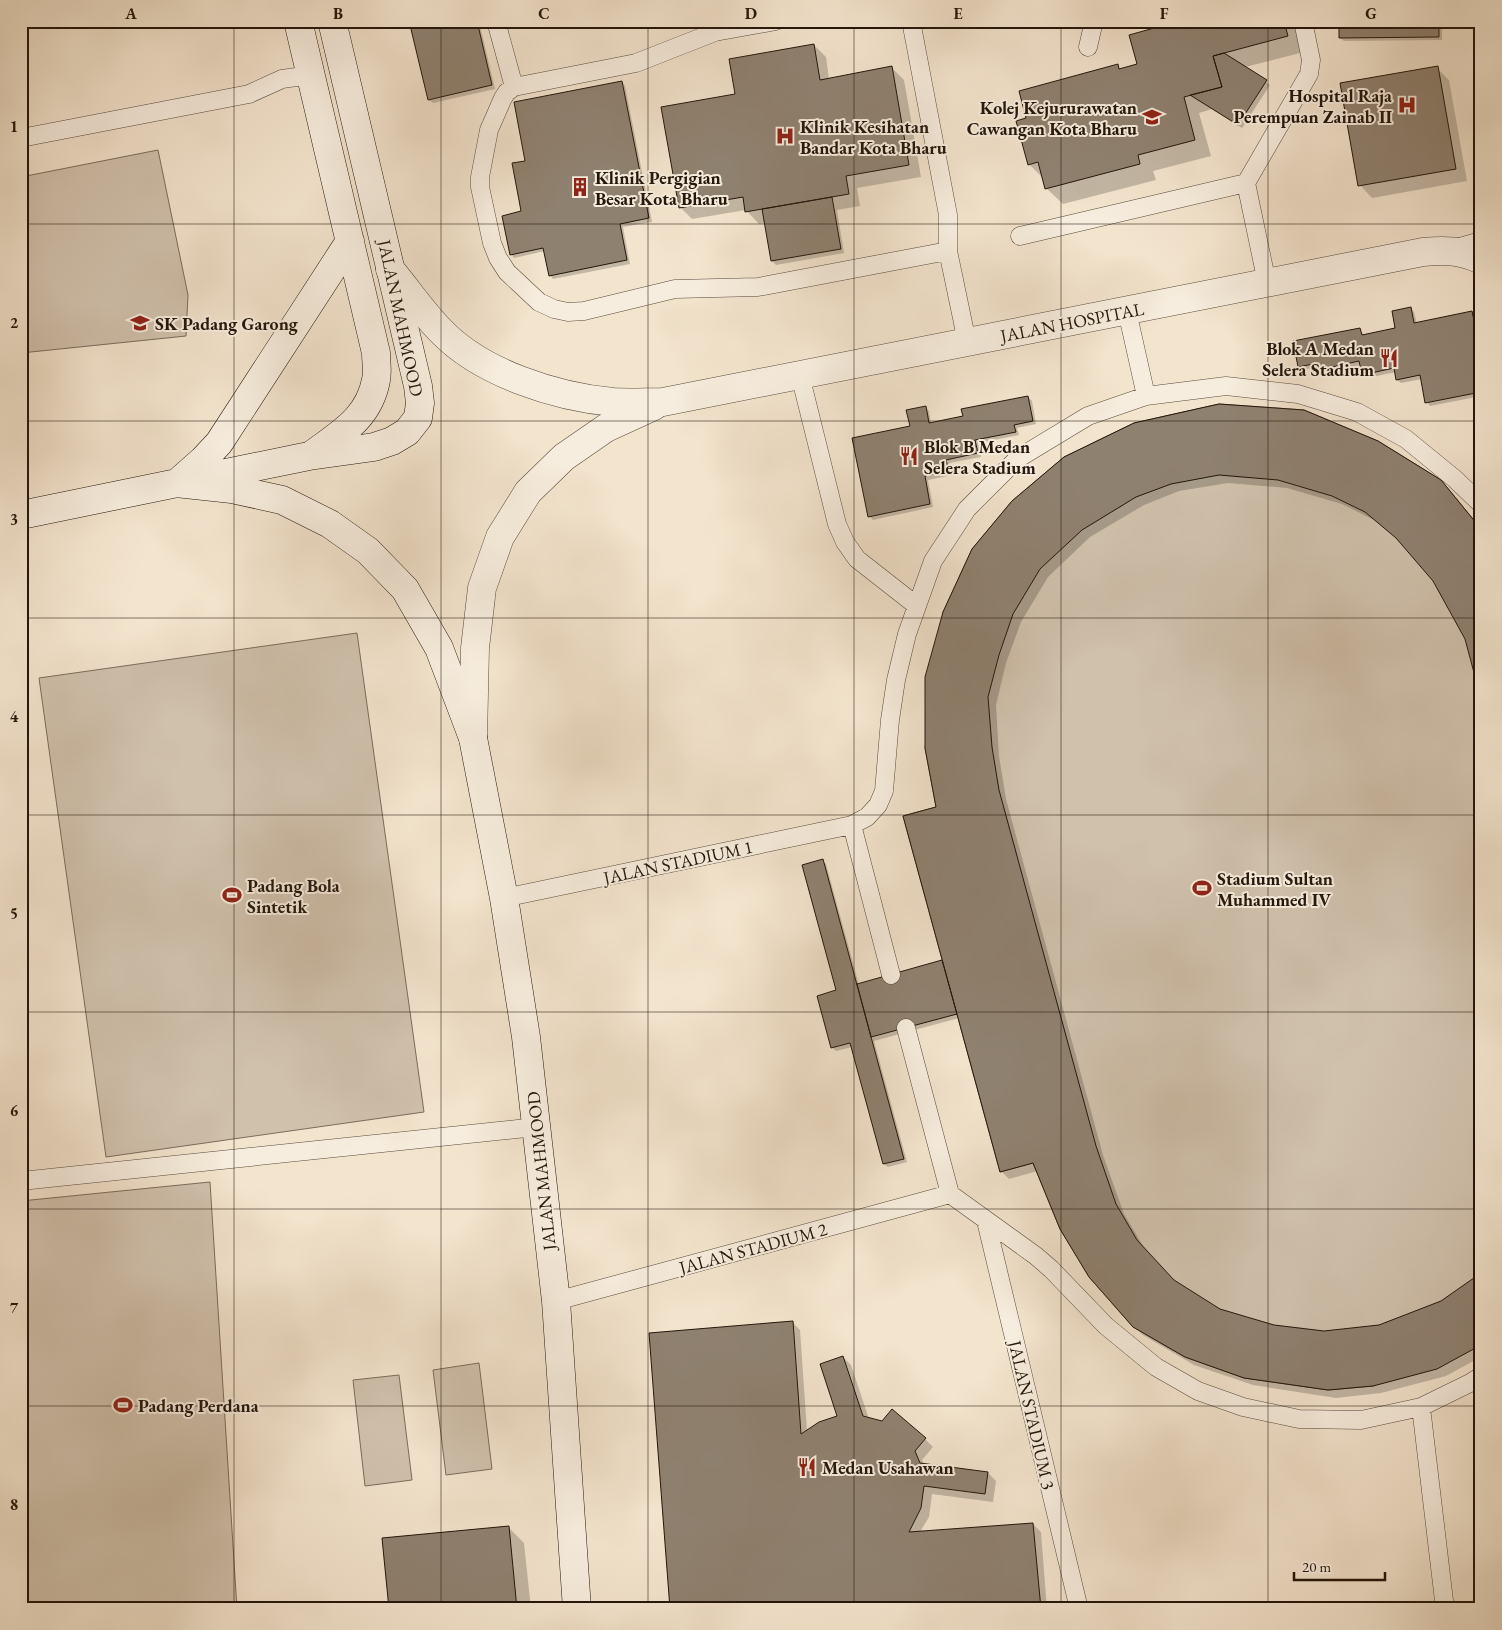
<svg xmlns="http://www.w3.org/2000/svg" width="1502" height="1630" font-family="'EB Garamond',serif">
<style>
.green{fill:#d0c1ac;stroke:#7a6c5c}
.shadow{fill:#0003}
.building{fill:#8f8170;stroke:#23160b}
.lines{fill:none;stroke-linecap:round;stroke-linejoin:round}
.service-casing{stroke:#574a3c;stroke-width:19}
.tertiary-casing{stroke:#574a3c;stroke-width:29}
.secondary-casing{stroke:#23160b;stroke-width:29}
.service{stroke:#f7edde;stroke-width:18}
.tertiary{stroke:#f7edde;stroke-width:28}
.secondary{stroke:#f7edde;stroke-width:28}
.grid{fill:none;stroke:#23160b;stroke-width:1;stroke-opacity:0.55}
.labels{text-anchor:middle;dominant-baseline:central;stroke-width:4;stroke-linejoin:round;paint-order:stroke}
.poi-label{font-size:18px;font-weight:bold;fill:#23160b;stroke:#f7edde;text-anchor:start}
.street-label{font-size:18px;fill:#23160b;stroke:#f7edde}
.neatline{fill:none;stroke:#23160b;stroke-width:2}
.grid-label{font-size:16px;text-anchor:middle;font-weight:bold;fill:#23160b}
</style>
<rect width="100%" height="100%" fill="#f3e4cd"/>
<filter id="stains"><feTurbulence type="fractalNoise" baseFrequency=".004" numOctaves="4"/><feColorMatrix values="0 0 0 0 .2 0 0 0 0 .09 0 0 0 0 .02 0 0 0 .5 -.17"/></filter>
<radialGradient id="worn" r=".72"><stop offset=".6" stop-color="#630" stop-opacity="0"/><stop offset="1" stop-color="#630" stop-opacity=".3"/></radialGradient>
<path class="green" d="M 158,150 L 188,295 L 186,336 L 21,353 L 21,177 Z
M 1219,404 L 1304,410 L 1378,441 L 1441,480 L 1481,529 L 1481,1345 L 1373,1386 L 1328,1390 L 1244,1378 L 1185,1357 L 1133,1327 L 1089,1277 L 1060,1229 L 1033,1163 L 1000,1172 L 903,816 L 936,807 L 925,748 L 943,612 L 972,549 L 1012,501 L 1064,457 L 1134,423 Z
M 357,633 L 424,1112 L 106,1157 L 39,678 Z
M 210,1182 L 237,1609 L 21,1609 L 21,1201 Z
M 479,1363 L 492,1469 L 446,1475 L 433,1370 Z
M 399,1375 L 412,1480 L 365,1486 L 353,1380 Z"/>
<path class="shadow" d="M 432,21 L 479,21 L 495,89 L 433,103 L 429,100 Z
M 1165,21 L 1295,21 L 1304,52 L 1245,67 L 1270,85 L 1242,128 L 1212,109 L 1199,113 L 1211,156 L 1153,171 L 1156,180 L 1063,204 L 1046,188 L 1044,179 L 1029,164 L 1028,119 L 1117,66 L 1122,70 L 1138,65 L 1167,26 Z
M 1340,21 L 1442,21 L 1442,40 L 1344,41 L 1340,38 Z
M 814,45 L 826,57 L 829,79 L 892,68 L 904,80 L 921,177 L 857,188 L 860,206 L 837,210 L 844,253 L 776,265 L 772,261 L 766,223 L 759,224 L 746,210 L 692,219 L 680,207 L 736,95 Z
M 1437,68 L 1449,80 L 1467,181 L 1372,198 L 1360,185 Z
M 622,82 L 625,86 L 652,222 L 623,227 L 630,264 L 553,279 L 550,275 L 545,251 L 514,258 L 511,254 L 523,212 L 526,162 Z
M 1411,308 L 1414,312 L 1417,324 L 1472,313 L 1475,316 L 1481,343 L 1481,396 L 1430,406 L 1427,402 L 1422,379 L 1401,383 L 1397,380 L 1396,372 L 1367,378 L 1363,374 L 1361,365 L 1324,373 L 1320,366 L 1303,370 L 1299,366 L 1360,329 L 1364,336 L 1397,329 Z
M 1028,397 L 1032,401 L 1036,424 L 1017,428 L 1019,435 L 978,443 L 981,457 L 949,463 L 952,475 L 928,480 L 933,507 L 873,520 L 869,516 L 911,427 L 925,407 L 929,411 L 931,424 L 964,417 Z
M 1065,458 L 1449,489 L 1481,528 L 1481,694 L 1466,638 L 1434,581 L 1401,542 L 1374,520 L 1342,504 L 1287,488 L 1228,483 L 1179,491 L 1144,505 L 1090,537 L 1048,577 L 1021,622 L 1006,663 L 996,705 L 999,756 L 1006,799 L 1103,1155 L 1124,1214 L 1145,1249 L 1175,1282 L 1219,1311 L 1274,1327 L 1324,1333 L 1379,1326 L 1441,1302 L 1481,1274 L 1481,1357 L 1446,1376 L 1381,1393 L 1336,1398 L 1253,1385 L 1194,1365 L 1143,1335 L 1134,1326 L 1038,1171 L 1009,1179 L 1001,1171 L 959,1018 L 874,1041 L 907,1162 L 888,1167 L 884,1164 L 852,1047 L 836,1051 L 832,1047 L 838,991 L 823,861 L 826,864 L 859,985 L 942,962 L 945,965 L 937,808 Z
M 792,1322 L 800,1330 L 807,1431 L 839,1417 L 843,1357 L 851,1365 L 869,1419 L 925,1439 L 933,1447 L 922,1460 L 924,1464 L 988,1473 L 996,1481 L 993,1502 L 932,1494 L 929,1517 L 920,1532 L 1033,1524 L 1041,1532 L 1047,1609 L 672,1609 Z
M 508,1527 L 524,1543 L 531,1609 L 390,1609 Z"/>
<path class="building" d="M 427,21 L 477,21 L 492,85 L 428,100 L 410,25 Z
M 1164,21 L 1284,21 L 1288,36 L 1213,56 L 1222,87 L 1184,97 L 1195,140 L 1138,155 L 1140,164 L 1045,189 L 1038,162 L 1028,165 L 1016,121 L 1026,118 L 1019,91 L 1118,64 L 1119,69 L 1137,64 L 1129,35 L 1165,25 Z
M 1339,21 L 1439,21 L 1439,37 L 1339,38 Z
M 814,44 L 820,80 L 892,66 L 909,165 L 846,176 L 849,194 L 745,212 L 743,197 L 679,208 L 661,107 L 735,94 L 729,59 Z
M 1224,53 L 1267,80 L 1238,125 L 1190,95 L 1222,87 L 1213,56 Z
M 1438,66 L 1456,169 L 1358,186 L 1340,83 Z
M 622,81 L 649,218 L 620,224 L 627,260 L 549,276 L 543,248 L 510,255 L 502,216 L 521,211 L 512,163 L 525,161 L 514,102 Z
M 832,197 L 841,249 L 771,261 L 762,209 Z
M 1411,307 L 1414,323 L 1472,311 L 1481,354 L 1481,392 L 1425,403 L 1420,375 L 1396,380 L 1394,368 L 1362,375 L 1359,361 L 1319,370 L 1318,363 L 1298,367 L 1293,341 L 1360,328 L 1362,335 L 1395,328 L 1392,311 Z
M 1028,396 L 1033,421 L 1014,425 L 1016,432 L 975,440 L 978,453 L 946,460 L 949,471 L 925,476 L 930,504 L 868,517 L 852,438 L 910,426 L 906,410 L 926,406 L 929,423 L 963,416 L 961,409 Z
M 1219,404 L 1304,410 L 1378,441 L 1441,480 L 1481,529 L 1481,699 L 1465,639 L 1433,581 L 1396,538 L 1365,512 L 1332,496 L 1278,480 L 1219,475 L 1171,484 L 1136,497 L 1082,530 L 1040,569 L 1013,614 L 999,655 L 988,697 L 992,747 L 999,790 L 1096,1146 L 1116,1204 L 1137,1240 L 1174,1280 L 1220,1309 L 1274,1325 L 1324,1331 L 1379,1325 L 1441,1301 L 1481,1273 L 1481,1345 L 1437,1369 L 1373,1386 L 1328,1390 L 1244,1378 L 1185,1357 L 1133,1327 L 1089,1277 L 1060,1229 L 1033,1163 L 1000,1172 L 903,816 L 936,807 L 925,748 L 925,677 L 943,612 L 972,549 L 1012,501 L 1064,457 L 1134,423 Z
M 823,859 L 904,1159 L 883,1164 L 850,1043 L 831,1048 L 817,996 L 836,990 L 802,865 Z
M 942,960 L 957,1014 L 871,1037 L 857,984 Z
M 793,1321 L 801,1434 L 819,1422 L 837,1416 L 820,1364 L 843,1356 L 863,1416 L 882,1421 L 892,1409 L 926,1438 L 915,1451 L 920,1463 L 988,1472 L 985,1494 L 924,1486 L 921,1508 L 909,1532 L 1033,1523 L 1041,1609 L 670,1609 L 649,1333 Z
M 509,1526 L 517,1609 L 389,1609 L 382,1538 Z"/>
<g class="lines">
<g class="service-casing">
<path id="service" d="M 496,21 L 514,87
M 776,21 L 715,32 L 636,63 L 514,87 L 507,92 L 503,98 L 489,130 L 480,177 L 480,187 L 492,243 L 498,258 L 507,272 L 539,302 L 554,309 L 568,312 L 584,311 L 675,289 L 758,287 L 948,251
M 911,21 L 948,215 L 948,251 L 967,342
M 1088,47 L 1094,21
M 21,138 L 249,94 L 282,79 L 311,75
M 1246,183 L 1267,283
M 1020,236 L 1246,183 L 1309,74 L 1311,60 L 1303,21
M 1453,249 L 1481,241
M 1127,311 L 1146,396
M 800,375 L 837,524 L 845,542 L 857,559 L 917,606
M 504,898 L 852,825
M 891,975 L 852,825 L 867,817 L 878,805 L 884,791 L 890,720 L 896,680 L 907,634 L 933,561 L 967,509 L 1017,459 L 1088,416 L 1146,396 L 1226,386 L 1298,394 L 1357,412 L 1406,439 L 1455,479 L 1481,504
M 906,1028 L 950,1194 L 1036,1256 L 1051,1269 L 1106,1326 L 1156,1367 L 1198,1391 L 1243,1407 L 1299,1419 L 1361,1420 L 1421,1407 L 1472,1382 L 1481,1376
M 21,1181 L 536,1127
M 986,1221 L 1079,1609
M 556,1301 L 950,1194
M 1421,1407 L 1445,1609"/>
</g>
<g class="tertiary-casing">
<path id="tertiary" d="M 390,269 C 407,289 422,312 441,331 C 481,373 556,397 613,402 C 629,403 646,402 663,402 L 1423,252 C 1444,250 1462,250 1481,260
M 473,738 L 475,648 L 482,588 L 500,537 L 528,492 L 564,457 L 606,428 L 654,406"/>
</g>
<g class="secondary-casing">
<path id="secondary" d="M 298,21 L 376,353 C 376,362 378,372 376,380 C 369,418 341,433 313,454
M 176,483 L 232,489 L 282,500 L 330,524 L 368,551 L 405,589 L 439,648 L 473,738 L 504,898 L 526,1037 L 556,1301 L 577,1609
M 177,483 L 203,460 L 219,443 L 350,241
M 21,515 L 309,456 L 374,447 L 392,441 L 407,432 L 418,418 L 420,403 L 418,386 L 332,21"/>
</g>
<use href="#service" class="service"/>
<use href="#tertiary" class="tertiary"/>
<use href="#secondary" class="secondary"/>
</g>
<path class="grid" d="M 234,21 L 234,1609M 441,21 L 441,1609M 648,21 L 648,1609M 854,21 L 854,1609M 1061,21 L 1061,1609M 1268,21 L 1268,1609M 21,224 L 1481,224M 21,421 L 1481,421M 21,618 L 1481,618M 21,815 L 1481,815M 21,1012 L 1481,1012M 21,1209 L 1481,1209M 21,1406 L 1481,1406"/>
<defs>
<g id="hospital-bare" transform="scale(1.5)"><path d="M-5-5h3v3.5h4V-5h3V5h-3V1.5h-4V5h-3Z" fill="#8f2418" stroke="#f7edde" stroke-width="2.5" paint-order="stroke"/></g>
<g id="university-bare" transform="scale(1.5)"><path d="M0-5L7-2L0 1L-7-2ZM-4 1L0 2.5L4 1V4Q0 6-4 4Z" fill="#8f2418" stroke="#f7edde" stroke-width="2.5" paint-order="stroke"/></g>
<g id="building-bare" transform="scale(1.5)"><path d="M-4-6H4V6H1V3H-1V6H-4ZM-2.5-4.3h1.7v1.8h-1.7ZM.8-4.3h1.7v1.8H.8ZM-2.5-1h1.7V.8h-1.7ZM.8-1h1.7V.8H.8Z" fill="#8f2418" stroke="#f7edde" stroke-width="2.5" paint-order="stroke"/></g>
<g id="school-bare" transform="scale(1.5)"><path d="M0-5L7-2L0 1L-7-2ZM-4 1L0 2.5L4 1V4Q0 6-4 4Z" fill="#8f2418" stroke="#f7edde" stroke-width="2.5" paint-order="stroke"/></g>
<g id="restaurant-bare" transform="scale(1.5)"><path d="M-5-6h1v4h1v-4h1v4h1v-4h1v5L-1.5 .5V6h-2V.5L-5-1ZM5-6V6H3V1.5H1.5Q1.5-4 5-6Z" fill="#8f2418" stroke="#f7edde" stroke-width="2.5" paint-order="stroke"/></g>
<g id="stadium-bare" transform="scale(1.5)"><path d="M0-5a6.5 5 0 1 0 0 10a6.5 5 0 1 0 0-10ZM-3.5-1.8h7v3.6h-7Z" fill="#8f2418" stroke="#f7edde" stroke-width="2.5" paint-order="stroke"/></g>
</defs>
<g fill-rule="evenodd">
<use href="#hospital-bare" x="1407" y="105"/>
<use href="#university-bare" x="1152" y="117"/>
<use href="#hospital-bare" x="785" y="136"/>
<use href="#building-bare" x="580" y="187"/>
<use href="#school-bare" x="140" y="323"/>
<use href="#restaurant-bare" x="1389" y="358"/>
<use href="#restaurant-bare" x="909" y="456"/>
<use href="#stadium-bare" x="1202" y="888"/>
<use href="#stadium-bare" x="232" y="895"/>
<use href="#stadium-bare" x="123" y="1405"/>
<use href="#restaurant-bare" x="807" y="1467"/>
</g>
<g class="labels">
<g class="poi-label">
<text x="1392" y="95" text-anchor="end">Hospital Raja<tspan x="1392" dy="21">Perempuan Zainab II</tspan></text>
<text x="1137" y="107" text-anchor="end">Kolej Kejururawatan<tspan x="1137" dy="21">Cawangan Kota Bharu</tspan></text>
<text x="800" y="126">Klinik Kesihatan<tspan x="800" dy="21">Bandar Kota Bharu</tspan></text>
<text x="595" y="177">Klinik Pergigian<tspan x="595" dy="21">Besar Kota Bharu</tspan></text>
<text x="155" y="323">SK Padang Garong</text>
<text x="1374" y="348" text-anchor="end">Blok A Medan<tspan x="1374" dy="21">Selera Stadium</tspan></text>
<text x="924" y="446">Blok B Medan<tspan x="924" dy="21">Selera Stadium</tspan></text>
<text x="1217" y="878">Stadium Sultan<tspan x="1217" dy="21">Muhammed IV</tspan></text>
<text x="247" y="885">Padang Bola<tspan x="247" dy="21">Sintetik</tspan></text>
<text x="138" y="1405">Padang Perdana</text>
<text x="822" y="1467">Medan Usahawan</text>
</g>
<g class="street-label">
<text transform="translate(401 318) rotate(78)">JALAN MAHMOOD</text>
<text transform="translate(1072 322) rotate(-11)">JALAN HOSPITAL</text>
<text transform="translate(678 862) rotate(-12)">JALAN STADIUM 1</text>
<text transform="translate(541 1171) rotate(-96)">JALAN MAHMOOD</text>
<text transform="translate(753 1248) rotate(-15)">JALAN STADIUM 2</text>
<text transform="translate(1032 1415) rotate(77)">JALAN STADIUM 3</text>
</g>
</g>
<rect width="1502" height="1630" fill="none" stroke="#f3e4cd" stroke-width="55"/>
<path d="M1294 1572v8h91v-8" fill="none" stroke="#23160b" stroke-width="2.5"/>
<text x="1302" y="1572" font-size="15" fill="#23160b" stroke="#f7edde" stroke-width="4" paint-order="stroke">20 m</text>
<rect x="28" y="28" width="1446" height="1574" class="neatline"/>
<g class="grid-label">
<text x="131" y="19">A</text>
<text x="338" y="19">B</text>
<text x="544" y="19">C</text>
<text x="751" y="19">D</text>
<text x="958" y="19">E</text>
<text x="1164" y="19">F</text>
<text x="1371" y="19">G</text>
<text x="14" y="132">1</text>
<text x="14" y="328">2</text>
<text x="14" y="525">3</text>
<text x="14" y="722">4</text>
<text x="14" y="919">5</text>
<text x="14" y="1116">6</text>
<text x="14" y="1313">7</text>
<text x="14" y="1510">8</text>
</g>
<rect width="100%" height="100%" filter="url(#stains)"/>
<rect width="100%" height="100%" fill="url(#worn)"/>
</svg>
